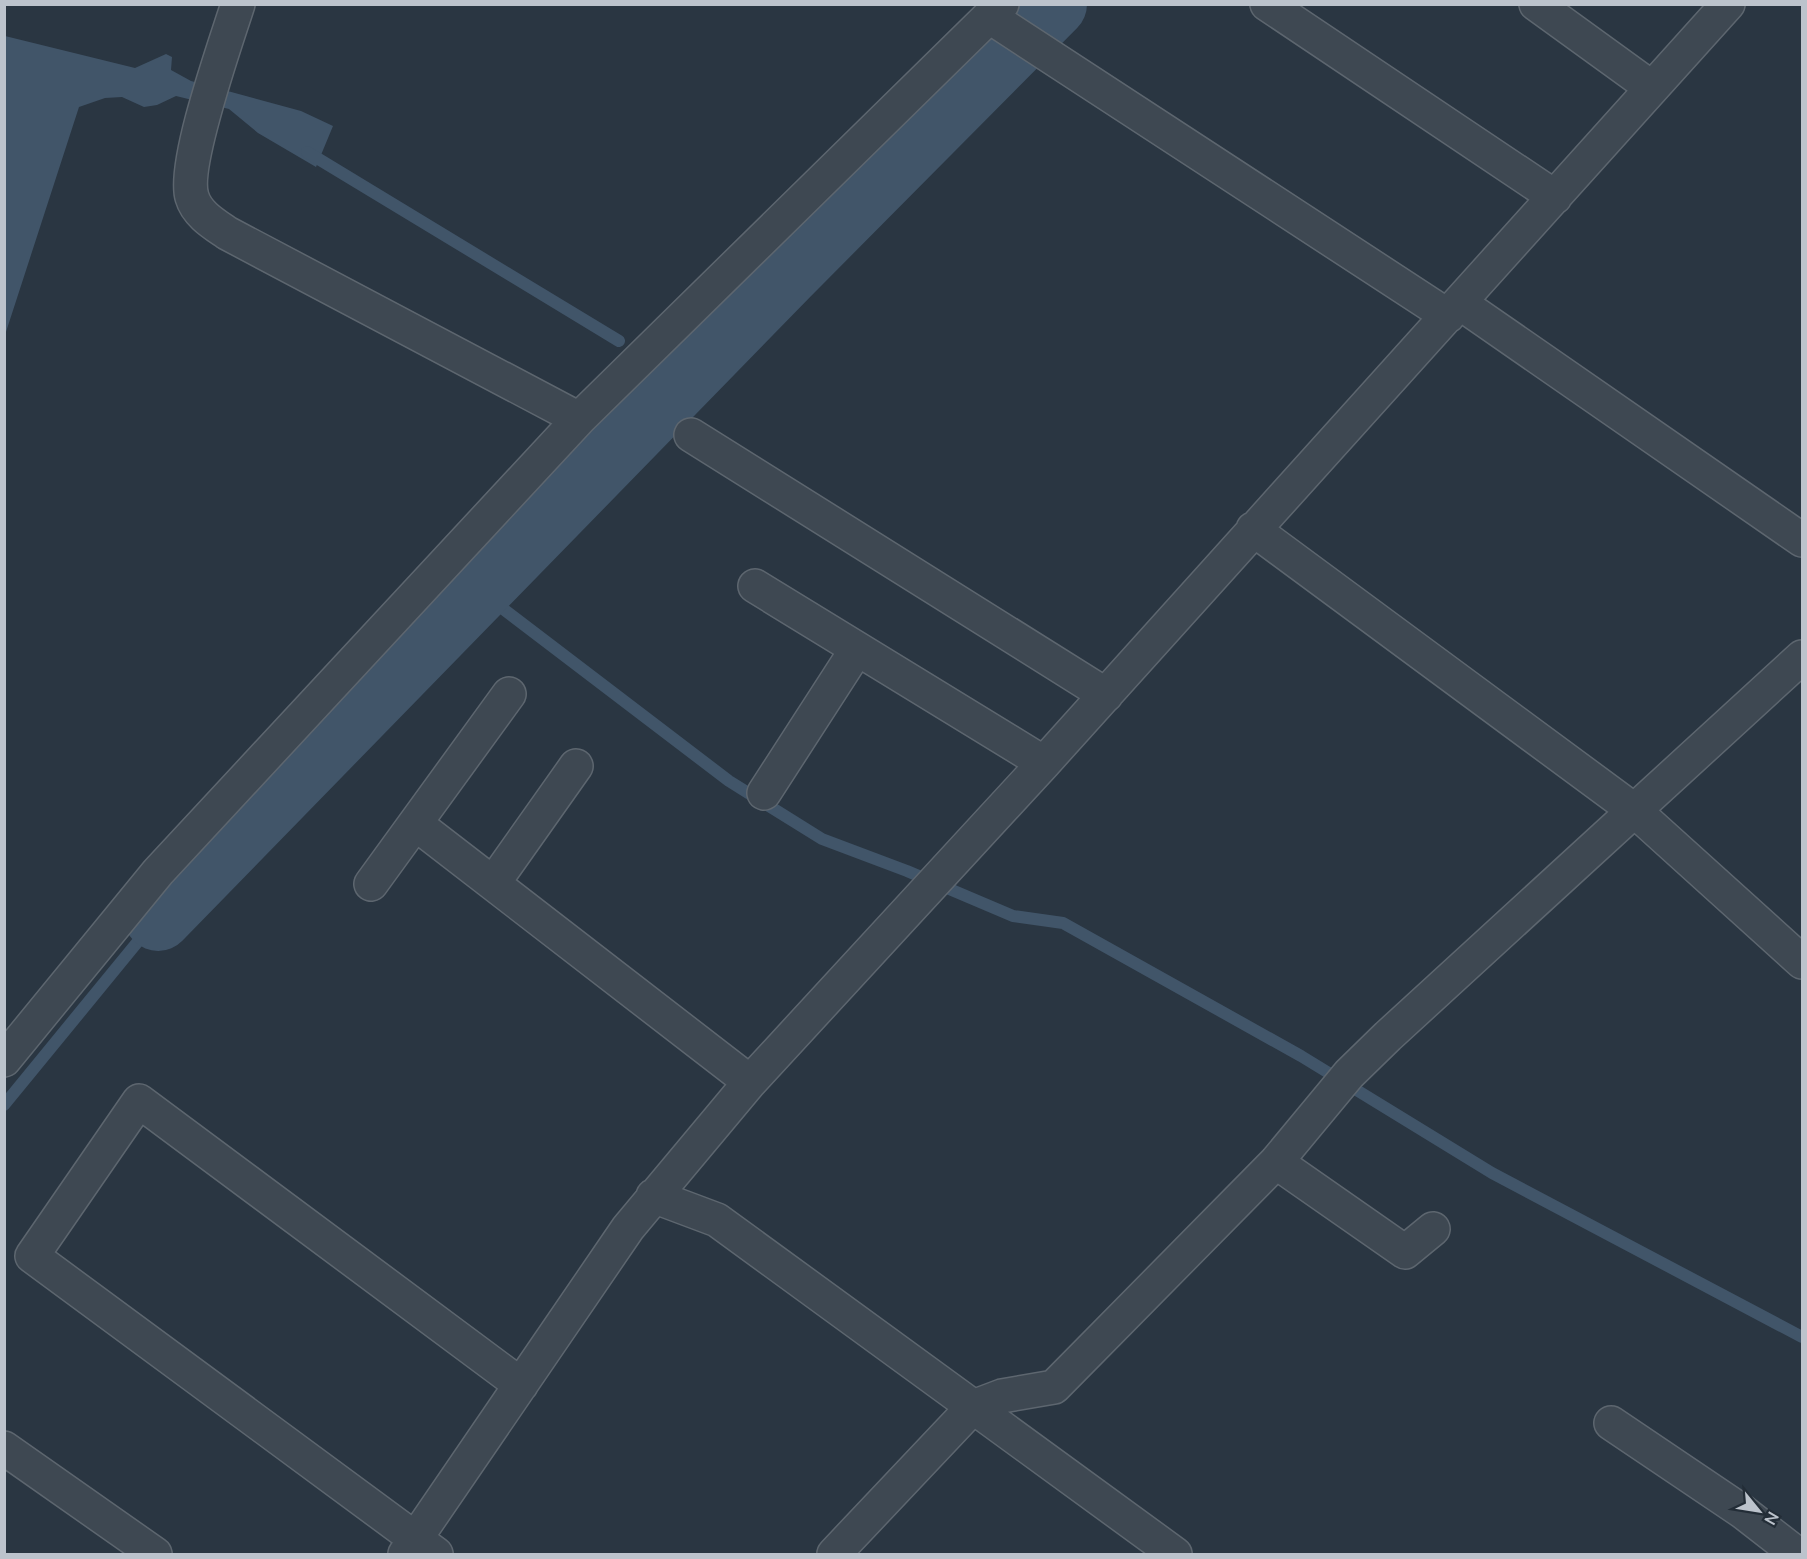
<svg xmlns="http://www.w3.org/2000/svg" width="1807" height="1559" font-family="Mulish,sans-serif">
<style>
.water{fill:#415569}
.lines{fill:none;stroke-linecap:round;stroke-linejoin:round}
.stream{stroke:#415569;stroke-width:12}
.river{stroke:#415569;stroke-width:68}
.minor-casing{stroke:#5d666f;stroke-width:36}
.minor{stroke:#3e4852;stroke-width:33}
</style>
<rect width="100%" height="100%" fill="#2a3642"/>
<path class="water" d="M 5,36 L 135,68 L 166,54 L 172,57 L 171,70 L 191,81 L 301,111 L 333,126 L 316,167 L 258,133 L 229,109 L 176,96 L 157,105 L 144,107 L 122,97 L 105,98 L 79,107 L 5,335 Z"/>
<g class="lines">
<path class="stream" d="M 307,152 L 619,341
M 660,366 L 682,379
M 477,589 L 729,781 L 822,839 L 907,871 L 1013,916 L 1063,923 L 1301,1056 L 1492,1173 L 1802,1337
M 4,1105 L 158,917"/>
<path class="river" d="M 158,917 L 786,273 L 1053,4"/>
<g class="minor-casing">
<path id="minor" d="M 238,4 C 226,42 182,165 192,197 C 197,214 214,224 227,233 L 579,419
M 1267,4 L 1555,197
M 1536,4 L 1652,88
M 990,17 L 1448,316
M 1460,303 L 1802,540
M 691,435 L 1106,695
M 1253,529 L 1635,811 L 1802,962
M 755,586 L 1044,763
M 764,793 L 857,649
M 416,824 L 750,1082
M 494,882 L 576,766
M 371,884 L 509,694
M 4,1060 L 158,872 L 579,419 L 1002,4
M 1276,1162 L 1405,1252 L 1433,1229
M 653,1196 L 717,1220 L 1175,1554
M 1611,1423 L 1743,1512 L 1797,1554
M 4,1448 L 155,1554
M 405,1554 L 628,1228 L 750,1082 L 1044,763 L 1728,4
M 436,1554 L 32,1256 L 139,1101 L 521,1385
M 834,1554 L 973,1407 L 1002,1396 L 1054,1387 L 1276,1162 L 1349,1074 L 1388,1036 L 1802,657"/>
</g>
<use href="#minor" class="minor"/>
</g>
<rect width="1807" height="1559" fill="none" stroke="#bcc3cc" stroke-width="12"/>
<g transform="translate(1759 1511) rotate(120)" stroke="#232d37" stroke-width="4.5" paint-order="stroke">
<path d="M0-4.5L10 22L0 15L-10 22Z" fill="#bcc3cc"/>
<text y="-9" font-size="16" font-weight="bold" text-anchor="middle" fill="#bcc3cc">N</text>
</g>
</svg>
